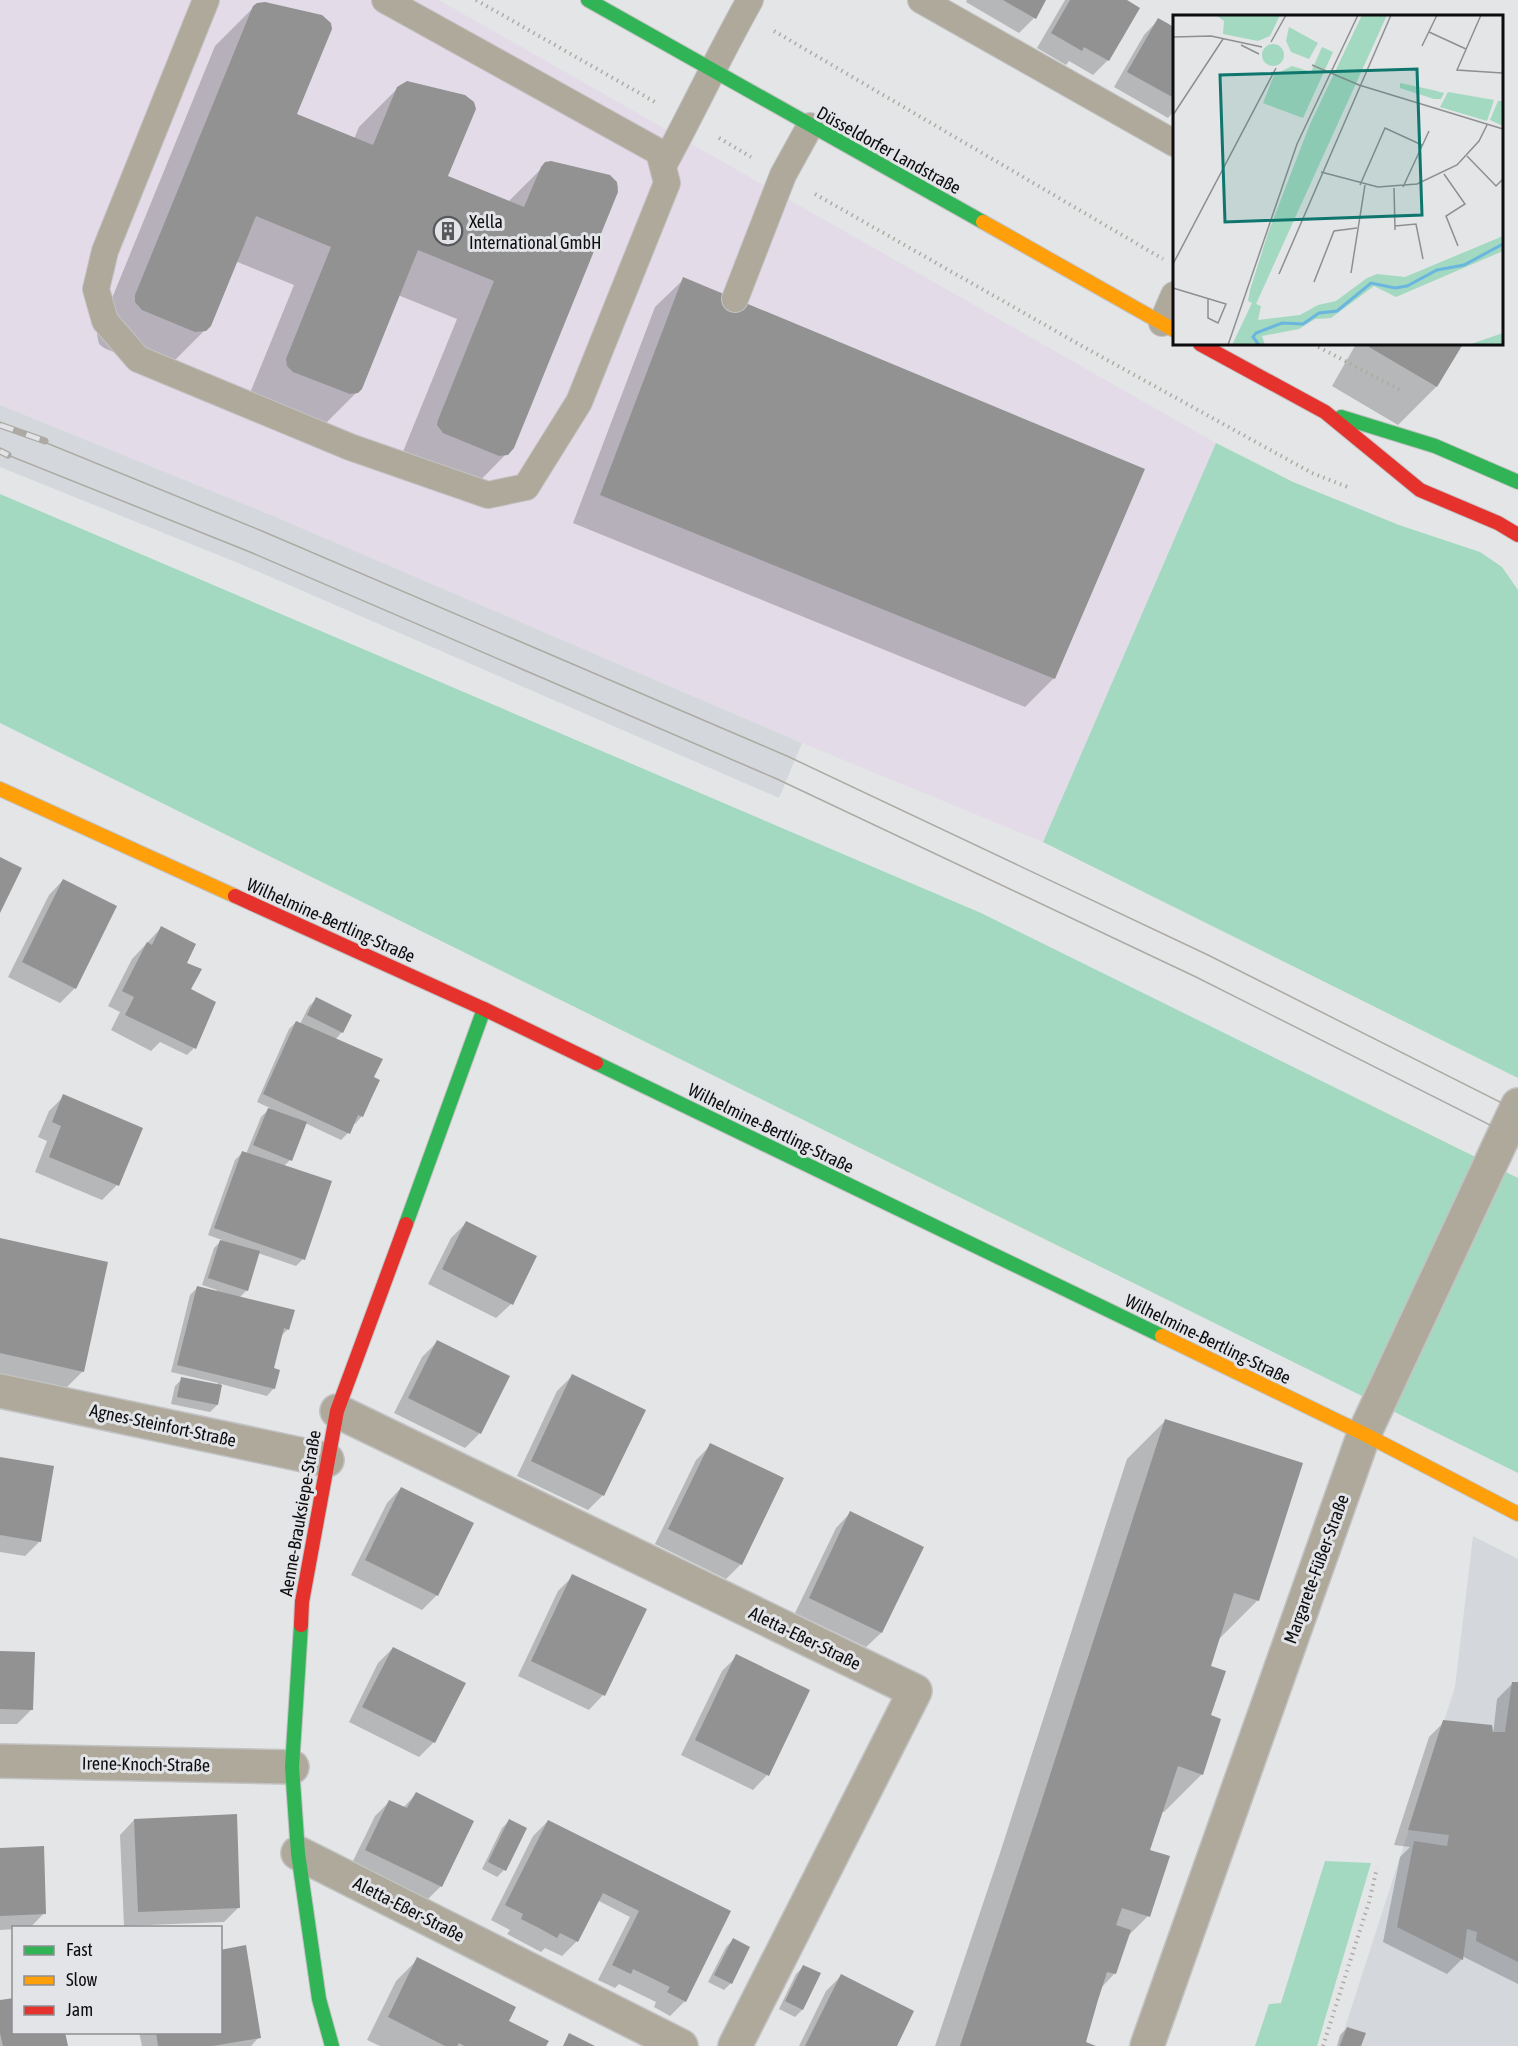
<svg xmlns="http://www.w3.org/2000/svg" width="1518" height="2046" font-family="'Asap Condensed',sans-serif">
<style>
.commercial{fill:#e3dce8}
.built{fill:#d4d7dc}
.green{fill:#a3d9c0}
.shadow{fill:#0003}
.building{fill:#929293}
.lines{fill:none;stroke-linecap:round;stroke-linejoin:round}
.lane-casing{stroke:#c2c2c4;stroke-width:28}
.street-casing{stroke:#c2c2c4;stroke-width:36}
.fast-casing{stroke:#c2c2c4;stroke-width:16}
.slow-casing{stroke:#c2c2c4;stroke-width:16}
.jam-casing{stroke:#c2c2c4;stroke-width:16}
.path{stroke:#aeaba3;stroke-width:4;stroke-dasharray:1.5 4.5;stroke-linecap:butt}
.lane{stroke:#aea99a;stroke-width:26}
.street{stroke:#aea99a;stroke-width:33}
.fast{stroke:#30b455;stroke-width:14}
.slow{stroke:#ff9f0a;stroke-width:14}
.jam{stroke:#e5322d;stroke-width:14}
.tram{stroke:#acaaa3;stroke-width:1.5}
.rail-casing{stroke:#acaaa3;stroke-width:7}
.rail{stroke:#e3e4e8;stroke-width:4.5;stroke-dasharray:14;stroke-linecap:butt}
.labels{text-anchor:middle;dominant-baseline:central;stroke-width:6;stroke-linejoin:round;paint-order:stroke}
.street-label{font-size:18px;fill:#0d0d0f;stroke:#e3e4e8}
.poi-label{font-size:18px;fill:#0d0d0f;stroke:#e3e4e8;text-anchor:start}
.inset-river{fill:none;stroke:#6ab6de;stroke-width:3}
.inset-road{fill:none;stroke:#8e8f91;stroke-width:1.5}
.view{fill:#0f766e;fill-opacity:0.15;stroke:#0f766e;stroke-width:3}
.inset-edge{fill:none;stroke:#0d0d0f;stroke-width:3}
</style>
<rect width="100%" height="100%" fill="#e4e5e7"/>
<path class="commercial" d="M 0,0 L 439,0 L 1216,443 L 1043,842 L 802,743 L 271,515 L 0,405 Z"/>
<path class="built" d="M 0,405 L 271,515 L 802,743 L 779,798 L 243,565 L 0,467 Z
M 1473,1536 L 1518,1559 L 1518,2046 L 1339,2046 L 1455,1687 Z"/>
<path class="green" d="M 1216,443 L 1293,482 L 1399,525 L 1480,552 L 1502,567 L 1518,590 L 1518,1078 L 1043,842 Z
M 0,494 L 981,913 L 1518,1178 L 1518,1473 L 0,723 Z
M 1325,1861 L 1371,1863 L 1317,2046 L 1255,2046 L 1269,2004 L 1281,2003 Z"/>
<path class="shadow" d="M 967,0 L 1045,0 L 1034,18 L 1019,33 L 966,2 Z
M 1065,0 L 1124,0 L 1108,60 L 1093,75 L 1069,61 L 1066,65 L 1037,48 Z
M 254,7 L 295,114 L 354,139 L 359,127 L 398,88 L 447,177 L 508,202 L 546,164 L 616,182 L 618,187 L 513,447 L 468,493 L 400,459 L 457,319 L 398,295 L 361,388 L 322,427 L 248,398 L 294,285 L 235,261 L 207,328 L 168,367 L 156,370 L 104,348 L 99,344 L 97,335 L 215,46 Z
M 1158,20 L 1174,29 L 1174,111 L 1168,118 L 1114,87 L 1144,35 Z
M 684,279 L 1054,678 L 1025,707 L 573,523 L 655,307 Z
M 1356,344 L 1462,344 L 1436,387 L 1398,425 L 1332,386 Z
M 63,880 L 75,988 L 60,1003 L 8,977 L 49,895 Z
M 161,928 L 184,964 L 189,990 L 194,1048 L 187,1055 L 160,1042 L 151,1051 L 111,1030 L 120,1012 L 108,1006 L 132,959 Z
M 317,999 L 342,1032 L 335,1040 L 372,1078 L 362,1116 L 355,1124 L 353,1123 L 348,1133 L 341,1140 L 305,1123 L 290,1160 L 283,1167 L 303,1259 L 296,1266 L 258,1253 L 247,1290 L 239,1298 L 288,1329 L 281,1336 L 273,1369 L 274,1388 L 267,1396 L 221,1384 L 217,1405 L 210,1412 L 171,1404 L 175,1386 L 182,1379 L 217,1386 L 218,1383 L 171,1372 L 190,1295 L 197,1288 L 216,1292 L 217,1290 L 202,1285 L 214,1248 L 222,1240 L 208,1235 L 235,1160 L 242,1153 L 246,1154 L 261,1117 L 270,1108 L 257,1102 L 289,1029 L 296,1022 L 300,1024 L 309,1006 Z
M 64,1096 L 117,1185 L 102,1200 L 35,1172 L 47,1141 L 38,1137 L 49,1111 Z
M 466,1223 L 511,1304 L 496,1318 L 428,1284 L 451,1238 Z
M 0,1239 L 83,1371 L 61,1393 L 0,1379 Z
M 437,1342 L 508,1377 L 479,1434 L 465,1448 L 394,1413 L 422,1357 Z
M 572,1376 L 603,1495 L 588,1510 L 517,1476 L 557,1391 Z
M 1165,1421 L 1258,1600 L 1219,1639 L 1209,1667 L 1210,1716 L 1202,1774 L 1164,1812 L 1161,1812 L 1149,1851 L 1148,1916 L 1127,1937 L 1115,1973 L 1101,1988 L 1084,2043 L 1093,2046 L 935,2046 L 1000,1853 L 1127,1459 Z
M 711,1445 L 741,1564 L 726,1579 L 655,1544 L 696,1460 Z
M 0,1458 L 40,1541 L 25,1556 L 0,1552 Z
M 401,1488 L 472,1524 L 436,1596 L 422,1610 L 351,1575 L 387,1503 Z
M 850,1513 L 881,1633 L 866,1647 L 795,1613 L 836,1528 Z
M 573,1576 L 603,1695 L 589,1710 L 518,1676 L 558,1591 Z
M 393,1648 L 434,1742 L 419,1757 L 349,1722 L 378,1663 Z
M 0,1652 L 32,1709 L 17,1724 L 0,1724 Z
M 737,1656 L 767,1775 L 753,1790 L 681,1755 L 722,1671 Z
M 1518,1683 L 1518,1984 L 1462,1956 L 1462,1959 L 1447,1974 L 1383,1942 L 1400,1857 L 1410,1847 L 1394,1845 L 1429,1737 L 1444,1722 L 1493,1735 L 1497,1699 L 1512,1684 Z
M 416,1794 L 472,1822 L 441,1886 L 426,1901 L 351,1865 L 375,1816 L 390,1801 L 403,1808 Z
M 134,1820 L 239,1907 L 224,1922 L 124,1926 L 120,1835 Z
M 509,1821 L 504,1870 L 497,1877 L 482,1869 L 502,1828 Z
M 548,1821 L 619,1857 L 685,2001 L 670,2016 L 654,2007 L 656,2002 L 619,1984 L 615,1988 L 598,1980 L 630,1917 L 597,1900 L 577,1941 L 562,1956 L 545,1948 L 541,1952 L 507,1934 L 510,1930 L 491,1920 L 533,1836 Z
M 0,1850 L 44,1913 L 30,1928 L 0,1930 Z
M 733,1940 L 731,1983 L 724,1990 L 708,1982 L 726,1947 Z
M 418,1959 L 507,2022 L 544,2046 L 380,2046 L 367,2040 L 396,1981 Z
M 803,1967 L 819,1974 L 802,2010 L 795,2017 L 779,2009 L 796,1974 Z
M 841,1976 L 895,2046 L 799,2046 L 826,1991 Z
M 0,2002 L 14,2032 L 67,2046 L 0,2046 Z
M 1347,2028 L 1360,2046 L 1337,2046 L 1340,2035 Z
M 139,2032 L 220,2032 L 259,2037 L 251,2046 L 142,2046 Z"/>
<path class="building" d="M 1003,0 L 1046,0 L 1036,19 Z
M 1070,0 L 1127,0 L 1140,8 L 1109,61 L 1084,47 L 1082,51 L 1051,33 Z
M 265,2 L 322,15 L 331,23 L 332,29 L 297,114 L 373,145 L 397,87 L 407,81 L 465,95 L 474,102 L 476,109 L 448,176 L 524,207 L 541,167 L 545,162 L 551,161 L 610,175 L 617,182 L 618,192 L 514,448 L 508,455 L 499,456 L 443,433 L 437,425 L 438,420 L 494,281 L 418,250 L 362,389 L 358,393 L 350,394 L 293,372 L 287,366 L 286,359 L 331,247 L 256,216 L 211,326 L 206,331 L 195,332 L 142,310 L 135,302 L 135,295 L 253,6 L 257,3 Z
M 1158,18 L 1174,27 L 1174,98 L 1127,72 Z
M 683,277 L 1145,469 L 1055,679 L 600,495 Z
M 1371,344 L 1463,344 L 1437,387 L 1369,347 Z
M 0,857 L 22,868 L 0,913 Z
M 63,879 L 117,906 L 76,989 L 22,962 Z
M 161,926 L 196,944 L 187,963 L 202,969 L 191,989 L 216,1002 L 196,1049 L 125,1015 L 134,997 L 122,991 L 147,942 L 152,945 Z
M 316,997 L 352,1015 L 343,1033 L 307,1015 Z
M 296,1021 L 383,1059 L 374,1077 L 380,1080 L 371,1099 L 363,1117 L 358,1115 L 350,1134 L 263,1094 Z
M 63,1094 L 143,1128 L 119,1186 L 49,1157 L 61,1126 L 52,1122 Z
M 268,1108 L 307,1122 L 292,1161 L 253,1145 Z
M 242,1151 L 332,1181 L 305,1260 L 214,1228 Z
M 466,1221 L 537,1256 L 513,1305 L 442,1269 Z
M 0,1238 L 108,1262 L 84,1372 L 0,1353 Z
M 220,1240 L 260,1251 L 248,1291 L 208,1278 Z
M 197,1286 L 295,1310 L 289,1330 L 284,1328 L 274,1368 L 280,1370 L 275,1389 L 177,1365 Z
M 437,1340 L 510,1376 L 481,1434 L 408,1398 Z
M 572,1374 L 646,1410 L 604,1496 L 531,1461 Z
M 181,1377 L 222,1385 L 218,1405 L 177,1397 Z
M 1165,1419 L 1303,1463 L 1259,1601 L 1234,1593 L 1211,1666 L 1226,1671 L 1211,1715 L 1221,1719 L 1203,1775 L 1178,1766 L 1150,1850 L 1170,1856 L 1150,1917 L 1122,1908 L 1116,1925 L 1131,1930 L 1116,1974 L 1107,1972 L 1098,2000 L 1086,2042 L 1096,2046 L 960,2046 L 1038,1812 Z
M 710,1443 L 784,1478 L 742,1565 L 668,1529 Z
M 0,1457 L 54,1466 L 41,1542 L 0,1535 Z
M 401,1487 L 474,1523 L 438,1596 L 365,1560 Z
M 850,1511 L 924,1547 L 882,1633 L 809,1598 Z
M 572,1574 L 647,1609 L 605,1696 L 531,1661 Z
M 393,1647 L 466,1683 L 435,1743 L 362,1707 Z
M 0,1651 L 35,1652 L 33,1710 L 0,1709 Z
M 736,1654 L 810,1690 L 769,1776 L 695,1740 Z
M 1512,1682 L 1518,1682 L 1518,1962 L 1476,1941 L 1477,1932 L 1467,1929 L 1463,1960 L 1397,1927 L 1414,1841 L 1447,1846 L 1449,1835 L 1408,1830 L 1443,1720 L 1492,1725 L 1493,1732 L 1505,1732 Z
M 416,1792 L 474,1821 L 442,1887 L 365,1850 L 389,1800 L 407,1808 Z
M 237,1814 L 240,1908 L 138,1912 L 134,1819 Z
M 509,1819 L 527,1828 L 506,1871 L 488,1862 Z
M 548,1820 L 731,1911 L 686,2002 L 667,1992 L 670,1987 L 633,1969 L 631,1974 L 612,1965 L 639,1911 L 603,1893 L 578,1942 L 560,1933 L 557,1938 L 539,1928 L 521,1919 L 523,1914 L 505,1905 Z
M 44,1846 L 46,1914 L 0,1916 L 0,1848 Z
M 733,1938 L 750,1947 L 732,1984 L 714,1975 Z
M 246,1945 L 261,2038 L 212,2046 L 158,2046 L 156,2032 L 220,2032 L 220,1950 Z
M 417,1957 L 516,2007 L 509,2021 L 549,2041 L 546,2046 L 465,2046 L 459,2043 L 457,2046 L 445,2046 L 388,2017 Z
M 803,1965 L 821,1973 L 803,2010 L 785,2001 Z
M 841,1974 L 914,2011 L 897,2046 L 805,2046 Z
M 14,1998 L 14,2032 L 65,2032 L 68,2046 L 3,2046 L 0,2033 L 0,2000 Z
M 1347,2027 L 1366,2033 L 1361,2046 L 1340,2046 Z
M 569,2033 L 595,2046 L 563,2046 Z"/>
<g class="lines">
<g class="lane-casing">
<path id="lane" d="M 206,0 L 105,251 L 96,289 L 105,321 L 138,359 L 350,447 L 488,495 L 526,487 L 579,402 L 667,183 L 659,152 L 385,0
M 921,0 L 1174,143
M 663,166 C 693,111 719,55 750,0
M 735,299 L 783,175 L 810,126
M 1162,323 L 1174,295"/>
</g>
<g class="street-casing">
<path id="street" d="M 0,1391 L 327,1460
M 337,1411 L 915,1691 L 735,2046
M 0,1761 L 292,1767
M 298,1853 L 681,2046
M 1147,2046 L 1364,1434 L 1518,1105"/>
</g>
<g class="fast-casing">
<path id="fast" d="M 588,0 L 983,222
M 1341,417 L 1435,446 L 1518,482
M 596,1063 L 1162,1336
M 406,1224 L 484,1009
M 301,1625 L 292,1767 L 298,1853 L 319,1999 L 332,2046"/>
</g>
<g class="slow-casing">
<path id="slow" d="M 983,222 L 1174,330
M 0,789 L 235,896
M 1162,1336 L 1364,1434 L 1518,1514"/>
</g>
<g class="jam-casing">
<path id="jam" d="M 1200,344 L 1325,412 L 1420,490 L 1498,523 L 1518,535
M 235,896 L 484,1009 L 596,1063
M 301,1625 L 302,1602 L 337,1411 L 406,1224"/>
</g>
<path class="path" d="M 476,0 L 655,102
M 774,31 L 1163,259
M 719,138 L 751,157
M 815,194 L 1082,346 L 1312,473 L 1350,488
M 1313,344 L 1402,391
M 1323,2046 L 1369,1902 L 1377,1868"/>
<use href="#lane" class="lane"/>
<use href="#street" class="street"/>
<use href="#fast" class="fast"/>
<use href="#slow" class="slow"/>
<use href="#jam" class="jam"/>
<path class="tram" d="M 0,424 L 262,531 L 787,756 L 1208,955 L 1518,1111
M 0,452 L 250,552 L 777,779 L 1196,977 L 1518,1139"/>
<g class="rail-casing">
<path id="rail" d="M 0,425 L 45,441
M 0,451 L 8,455"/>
</g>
<use href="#rail" class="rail"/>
</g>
<defs>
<g id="building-ring" transform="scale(1.5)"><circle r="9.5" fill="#e3e4e8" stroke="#58595b" stroke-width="1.5"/><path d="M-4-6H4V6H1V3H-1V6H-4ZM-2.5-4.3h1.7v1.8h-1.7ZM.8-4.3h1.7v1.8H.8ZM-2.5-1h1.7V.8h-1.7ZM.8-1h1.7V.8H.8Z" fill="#58595b"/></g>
</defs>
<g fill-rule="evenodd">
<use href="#building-ring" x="448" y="231"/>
</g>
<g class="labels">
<g class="street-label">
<text transform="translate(889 150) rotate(29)">Düsseldorfer Landstraße</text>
<text transform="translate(331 920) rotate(24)">Wilhelmine-Bertling-Straße</text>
<text transform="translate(771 1128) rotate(26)">Wilhelmine-Bertling-Straße</text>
<text transform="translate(1208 1339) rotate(26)">Wilhelmine-Bertling-Straße</text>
<text transform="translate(163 1425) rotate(12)">Agnes-Steinfort-Straße</text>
<text transform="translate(300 1513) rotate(-80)">Aenne-Brauksiepe-Straße</text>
<text transform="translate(1316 1569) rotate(-70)">Margarete-Füßer-Straße</text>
<text transform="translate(805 1638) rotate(26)">Aletta-Eßer-Straße</text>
<text transform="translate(146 1764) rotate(1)">Irene-Knoch-Straße</text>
<text transform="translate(409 1909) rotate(27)">Aletta-Eßer-Straße</text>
</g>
<g class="poi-label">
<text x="469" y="221">Xella<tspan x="469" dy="21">International GmbH</tspan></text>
</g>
</g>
<g transform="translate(1173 15)">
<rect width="330" height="330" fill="#e4e5e7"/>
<path d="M 43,0 L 107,0 L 97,21 L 85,26 L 50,19 L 51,6 ZM 189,0 L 214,0 L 83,289 L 88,291 L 85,305 L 127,300 L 145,290 L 163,286 L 194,263 L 204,259 L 232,262 L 330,221 L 330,236 L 223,282 L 201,271 L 158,303 L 142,304 L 126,314 L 89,321 L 92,330 L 59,330 L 79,288 L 75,286 L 77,275 L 95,218 L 137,109 ZM 116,12 L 145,28 L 136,44 L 118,37 L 113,26 ZM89 40a11 11 0 1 1 22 0a11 11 0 1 1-22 0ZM 149,32 L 160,37 L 130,103 L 90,88 L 101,60 L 119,51 L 138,57 ZM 227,68 L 260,75 L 271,78 L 268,84 L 261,84 L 227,73 ZM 275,77 L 321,85 L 314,106 L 267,92 ZM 325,86 L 330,86 L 330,111 L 317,105 ZM 330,318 L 330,330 L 294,330 L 298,329 Z" fill="#a3d9c0"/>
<path class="inset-river" d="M 86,330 L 80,322 L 83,318 L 109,308 L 130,309 L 146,298 L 164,296 L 198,268 L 222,273 L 234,271 L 264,255 L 291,250 L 330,229"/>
<path class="inset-road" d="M 308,0 L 284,55 L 329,58 L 330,55M 256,17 L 293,34M 0,22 L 38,21 L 89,32M 98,27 L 113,0M 68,30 L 86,39M 249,31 L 264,0M 139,50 L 186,70 L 330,114M 0,100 L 50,24M 294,141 L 323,171 L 330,164M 148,157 L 205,172 L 244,169 L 284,150 L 306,126 L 314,110M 271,159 L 292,189 L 273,201 L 285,231M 187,170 L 212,113 L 249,130M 230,172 L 256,116M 221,173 L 222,215M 222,211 L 243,209 L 250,244M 0,249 L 103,53M 178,258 L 192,170M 106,259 L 218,0M 141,267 L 161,216 L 184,213M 0,273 L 53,289 L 45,308 L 35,303 L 35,284M 55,330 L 124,129 L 185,0"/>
<path class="view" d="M 244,54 L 249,200 L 52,207 L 47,60 Z"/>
<rect width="330" height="330" class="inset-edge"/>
</g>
<rect x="12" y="1926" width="210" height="108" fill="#e3e4e8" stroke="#8d8e91" stroke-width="1.5"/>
<rect x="24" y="1946" width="30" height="9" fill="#30b455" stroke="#8d8e91" stroke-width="1.5"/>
<text x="66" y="1956" font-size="18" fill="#0d0d0f">Fast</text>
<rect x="24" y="1976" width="30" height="9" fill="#ff9f0a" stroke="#8d8e91" stroke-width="1.5"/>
<text x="66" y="1986" font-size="18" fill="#0d0d0f">Slow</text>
<rect x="24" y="2006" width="30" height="9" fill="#e5322d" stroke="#8d8e91" stroke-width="1.5"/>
<text x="66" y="2016" font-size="18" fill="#0d0d0f">Jam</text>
</svg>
